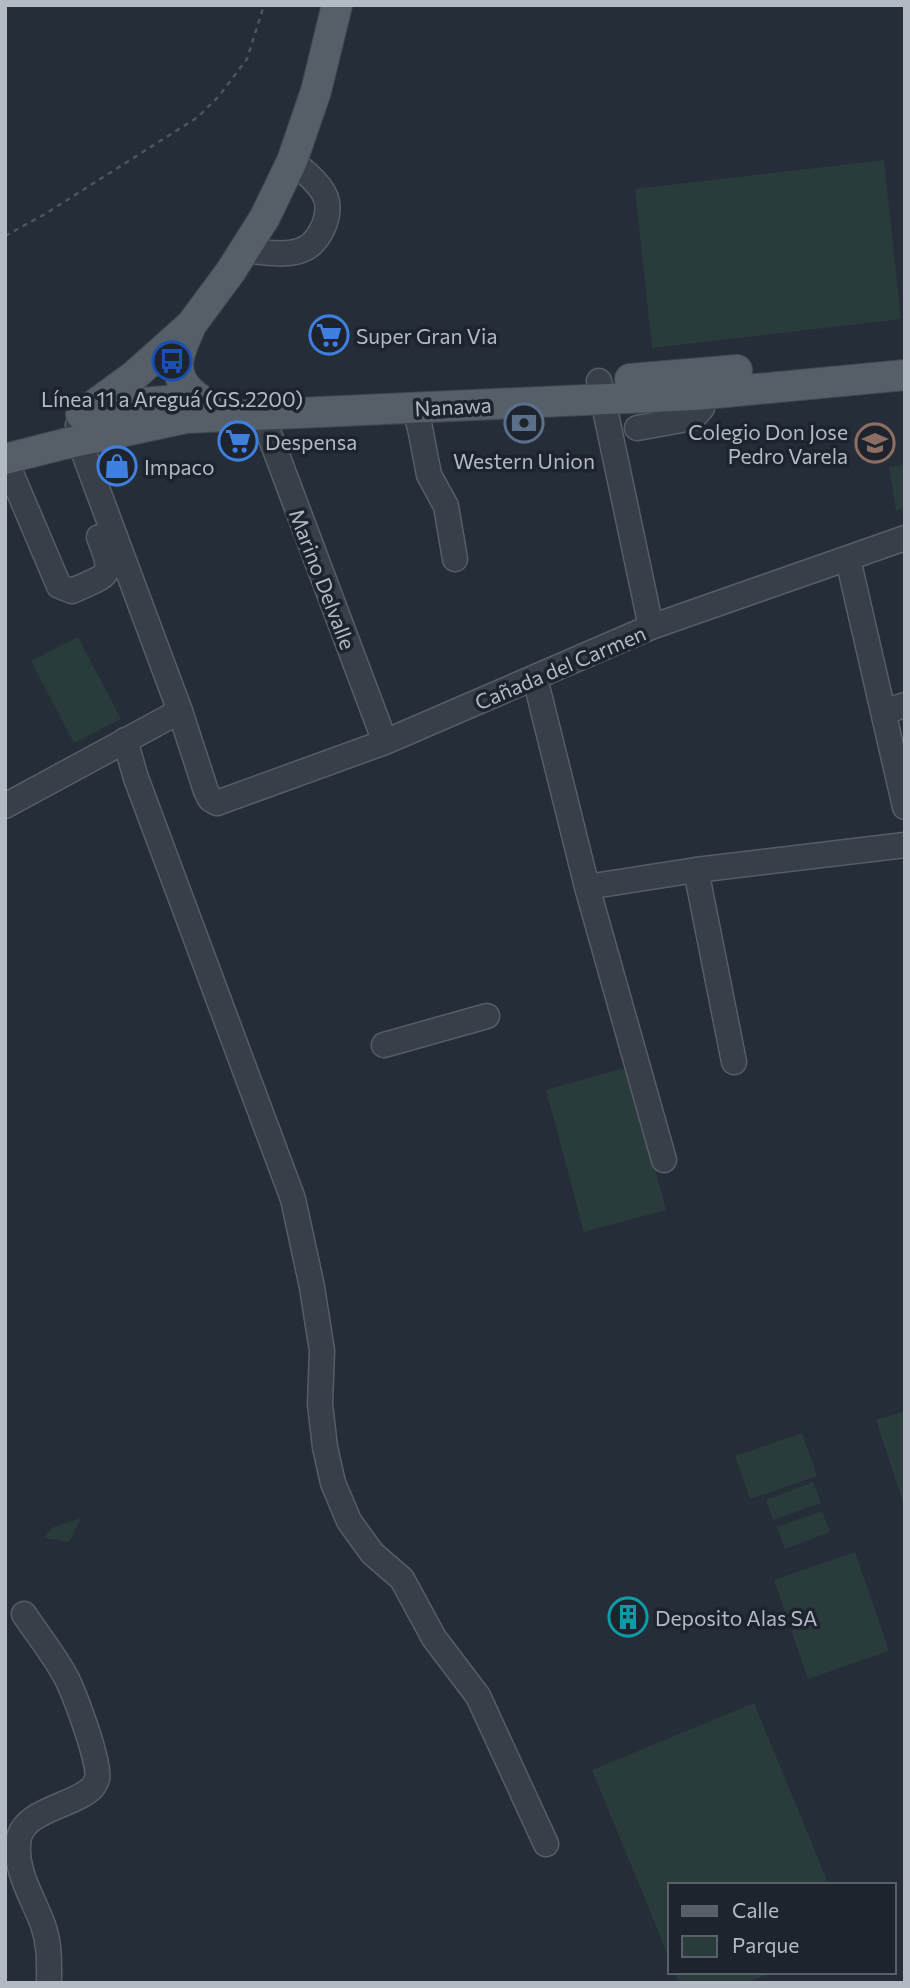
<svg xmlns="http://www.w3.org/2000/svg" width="910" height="1988" font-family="Commissioner,sans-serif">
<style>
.green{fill:#2a3b3b}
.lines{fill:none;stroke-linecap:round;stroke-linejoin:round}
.minor-casing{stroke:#565d66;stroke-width:27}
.major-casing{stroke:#414851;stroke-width:32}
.path{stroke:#48585a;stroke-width:2.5;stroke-dasharray:5 5;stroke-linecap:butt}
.minor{stroke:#383f48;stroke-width:24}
.major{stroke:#565e68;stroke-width:30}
.labels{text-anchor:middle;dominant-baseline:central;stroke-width:7;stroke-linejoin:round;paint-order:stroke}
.poi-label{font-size:21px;fill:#b3bac4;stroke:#1d242d;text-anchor:start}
.street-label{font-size:21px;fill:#b3bac4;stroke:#1d242d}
</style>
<rect width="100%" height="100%" fill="#252d38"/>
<path class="green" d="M 884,160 L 901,319 L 652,348 L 635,189 Z
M 905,464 L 905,508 L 896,510 L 889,467 Z
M 78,637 L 121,719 L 74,743 L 31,661 Z
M 628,1067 L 666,1210 L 584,1232 L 546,1090 Z
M 905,1411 L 905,1508 L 876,1420 Z
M 802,1433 L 817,1476 L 750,1499 L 735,1456 Z
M 813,1482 L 821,1503 L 773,1520 L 766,1500 Z
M 822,1511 L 830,1532 L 785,1549 L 777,1527 Z
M 81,1518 L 69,1542 L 44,1538 L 52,1528 Z
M 855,1552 L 889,1651 L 808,1679 L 774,1580 Z
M 754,1703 L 829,1885 L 670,1885 L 670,1960 L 592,1770 Z
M 675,1972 L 772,1972 L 746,1983 L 679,1983 Z"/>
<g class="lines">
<g class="minor-casing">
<path id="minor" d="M 245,250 C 262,252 282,256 299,251 C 317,246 330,221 327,202 C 324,186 304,171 292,161
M 599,381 L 651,627
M 414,408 L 420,428 L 429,475 L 446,506 L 455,559
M 262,415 L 385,742
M 78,425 L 79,440 L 180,711 L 206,791 L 210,799 L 217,803 L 385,742 L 651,627 L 905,538
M 637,428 L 693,418 L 702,408 L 706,393
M 5,459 L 59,586 L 72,591 C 109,574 115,578 99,537
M 848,559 L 905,807
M 535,678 L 587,887 L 664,1160
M 884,712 L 905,705
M 125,740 L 136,778 L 293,1199 L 312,1287 L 322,1351 L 320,1404 L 325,1447 L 333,1483 L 349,1521 L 372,1553 L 402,1579 L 434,1638 L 478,1696 L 546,1844
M 5,806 L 180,711
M 696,870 L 734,1062
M 587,887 L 696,870 L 905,845
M 384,1045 L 487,1016
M 24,1614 C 38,1635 54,1655 66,1677 C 74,1693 101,1763 97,1779 C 97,1780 93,1787 92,1788 C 73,1806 25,1810 19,1838 C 13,1869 33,1897 43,1925 C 50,1945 49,1962 49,1983"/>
</g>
<g class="major-casing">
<path id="major" d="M 190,328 C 181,349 170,368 187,388 C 193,395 202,400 209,407
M 630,379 L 737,370
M 87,410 L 135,375 L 191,325 L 231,271 L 265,217 L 292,161 L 316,91 L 337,5
M 81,414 L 132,404 L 188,399
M 5,459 L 64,444 L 186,418 L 695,395 L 905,375"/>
</g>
<path class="path" d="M 5,236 L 45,214 L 198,117 L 219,96 L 247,59 L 264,5"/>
<use href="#minor" class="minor"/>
<use href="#major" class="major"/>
</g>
<defs>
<g id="supermarket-ring" transform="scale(2.0125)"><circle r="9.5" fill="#1d242d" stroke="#3f7fe0" stroke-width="1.5"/><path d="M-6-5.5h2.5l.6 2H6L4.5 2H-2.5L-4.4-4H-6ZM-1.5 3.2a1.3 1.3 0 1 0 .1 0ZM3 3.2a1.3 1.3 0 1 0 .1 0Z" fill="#3f7fe0"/></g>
<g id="bus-ring" transform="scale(2.0125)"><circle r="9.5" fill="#1d242d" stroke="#1a4fb4" stroke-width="1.5"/><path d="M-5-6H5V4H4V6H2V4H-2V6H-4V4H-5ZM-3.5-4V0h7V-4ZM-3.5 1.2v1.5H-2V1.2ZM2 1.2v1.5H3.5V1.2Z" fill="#1a4fb4"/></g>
<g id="bank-ring" transform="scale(2.0125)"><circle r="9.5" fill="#1d242d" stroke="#5c6f8a" stroke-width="1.5"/><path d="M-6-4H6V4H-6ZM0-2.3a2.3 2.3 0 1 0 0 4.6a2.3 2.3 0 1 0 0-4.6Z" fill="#5c6f8a"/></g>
<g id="school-ring" transform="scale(2.0125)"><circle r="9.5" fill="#1d242d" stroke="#8d6e63" stroke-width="1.5"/><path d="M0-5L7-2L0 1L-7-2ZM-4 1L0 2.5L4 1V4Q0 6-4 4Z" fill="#8d6e63"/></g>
<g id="shop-ring" transform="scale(2.0125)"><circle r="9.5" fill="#1d242d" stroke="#3f7fe0" stroke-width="1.5"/><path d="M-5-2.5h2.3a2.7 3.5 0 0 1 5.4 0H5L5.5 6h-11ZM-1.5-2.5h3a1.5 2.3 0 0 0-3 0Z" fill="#3f7fe0"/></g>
<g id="building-ring" transform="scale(2.0125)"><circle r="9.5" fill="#1d242d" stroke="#0f9aa8" stroke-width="1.5"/><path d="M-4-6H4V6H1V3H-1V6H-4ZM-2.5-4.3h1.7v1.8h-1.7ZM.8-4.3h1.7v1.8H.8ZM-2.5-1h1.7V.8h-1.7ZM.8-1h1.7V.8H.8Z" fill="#0f9aa8"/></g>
</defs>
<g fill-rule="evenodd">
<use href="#supermarket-ring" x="329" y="335"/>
<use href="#bus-ring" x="172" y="361"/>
<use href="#bank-ring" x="524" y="423"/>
<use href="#supermarket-ring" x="238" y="441"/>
<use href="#school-ring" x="875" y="443"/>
<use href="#shop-ring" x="117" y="466"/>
<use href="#building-ring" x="628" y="1617"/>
</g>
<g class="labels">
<g class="poi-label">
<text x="356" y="335">Super Gran Via</text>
<text x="172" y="398" text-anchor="middle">Línea 11 a Areguá (GS.2200)</text>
<text x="848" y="431" text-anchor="end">Colegio Don Jose<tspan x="848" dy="24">Pedro Varela</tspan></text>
<text x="265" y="441">Despensa</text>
<text x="524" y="460" text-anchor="middle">Western Union</text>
<text x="144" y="466">Impaco</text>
<text x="655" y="1617">Deposito Alas SA</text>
</g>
<g class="street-label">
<text transform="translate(453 406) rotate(-3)">Nanawa</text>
<text transform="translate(323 579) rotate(69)">Marino Delvalle</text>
<text transform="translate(560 667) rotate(-23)">Cañada del Carmen</text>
</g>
</g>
<rect width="910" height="1988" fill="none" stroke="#b3bac4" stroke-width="14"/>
<rect x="668" y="1883" width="228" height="91" fill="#1d242d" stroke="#596069" stroke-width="2"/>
<rect x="682" y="1906" width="35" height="10" fill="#565e68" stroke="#596069" stroke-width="2"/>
<text x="732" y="1918" font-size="21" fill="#b3bac4">Calle</text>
<rect x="682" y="1936" width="35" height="21" fill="#2a3b3b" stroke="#596069" stroke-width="2"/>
<text x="732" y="1953" font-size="21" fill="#b3bac4">Parque</text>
</svg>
